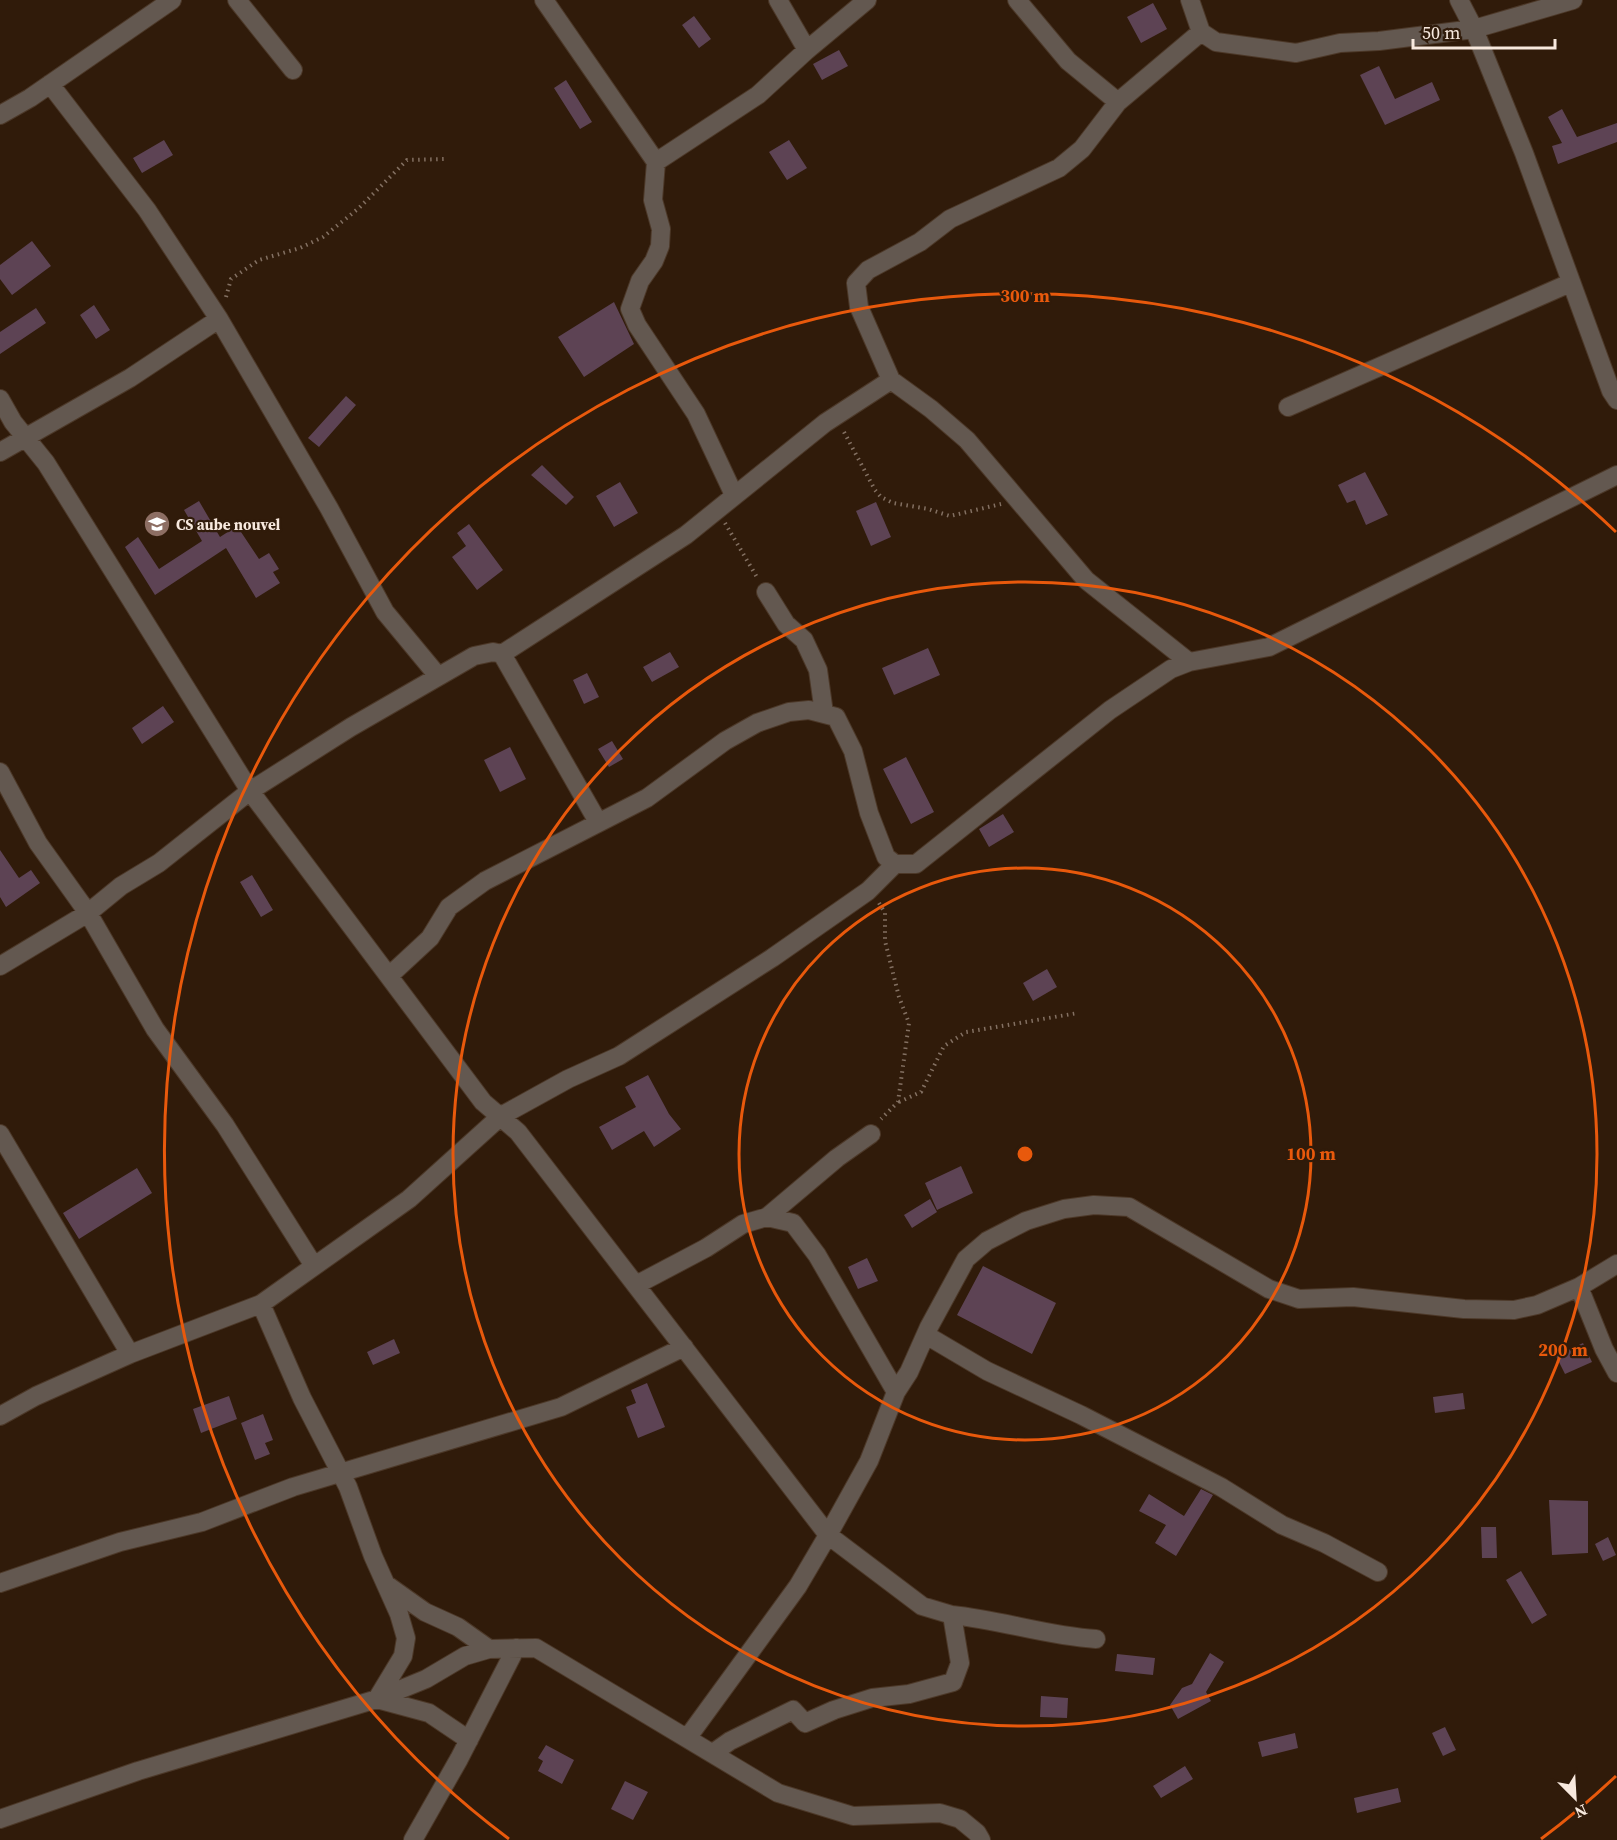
<svg xmlns="http://www.w3.org/2000/svg" width="1617" height="1840" font-family="'Source Serif 4',serif">
<style>
.building{fill:#5d4354}
.lines{fill:none;stroke-linecap:round;stroke-linejoin:round}
.minor-casing{stroke:#4c3828;stroke-width:20}
.path{stroke:#837062;stroke-width:4;stroke-dasharray:1.5 4.5;stroke-linecap:butt}
.minor{stroke:#635850;stroke-width:18}
.ring{fill:none;stroke:#e8590c;stroke-width:3}
.labels{text-anchor:middle;dominant-baseline:central;stroke-width:4.5;stroke-linejoin:round;paint-order:stroke}
.poi-label{font-size:15px;font-weight:bold;fill:#f8e9de;stroke:#301b0a;text-anchor:start}
.centre{fill:#e8590c;stroke:#301b0a;stroke-width:3}
.ring-label{font-size:18px;text-anchor:middle;font-weight:bold;fill:#e8590c;stroke:#301b0a;stroke-width:4.5;stroke-linejoin:round;paint-order:stroke}
</style>
<rect width="100%" height="100%" fill="#301b0a"/>
<path class="building" d="M 1153,3 L 1167,29 L 1141,43 L 1127,17 Z
M 694,16 L 711,39 L 699,48 L 682,25 Z
M 839,50 L 848,66 L 822,80 L 813,64 Z
M 1379,66 L 1395,99 L 1432,82 L 1440,100 L 1385,125 L 1360,75 Z
M 566,80 L 592,122 L 580,129 L 554,88 Z
M 1562,109 L 1577,137 L 1617,123 L 1617,142 L 1558,164 L 1552,146 L 1562,143 L 1548,117 Z
M 164,140 L 173,155 L 142,173 L 133,158 Z
M 789,140 L 807,168 L 787,180 L 769,152 Z
M 32,241 L 51,266 L 12,295 L 0,279 L 0,265 Z
M 614,302 L 634,344 L 584,377 L 558,337 Z
M 94,305 L 110,330 L 96,339 L 80,315 Z
M 36,308 L 46,323 L 0,354 L 0,332 Z
M 346,396 L 356,405 L 319,447 L 308,438 Z
M 542,465 L 574,497 L 566,505 L 531,475 Z
M 1365,472 L 1388,515 L 1366,525 L 1355,500 L 1347,503 L 1338,485 Z
M 620,482 L 638,513 L 614,527 L 596,496 Z
M 199,501 L 220,537 L 237,526 L 259,559 L 269,553 L 279,569 L 273,572 L 280,583 L 256,598 L 226,548 L 155,595 L 125,547 L 138,537 L 159,569 L 202,541 L 184,510 Z
M 876,502 L 891,537 L 871,546 L 856,511 Z
M 469,524 L 503,570 L 477,590 L 452,557 L 466,546 L 457,533 Z
M 928,648 L 940,675 L 894,695 L 882,668 Z
M 670,652 L 679,667 L 652,682 L 643,667 Z
M 587,673 L 599,697 L 584,704 L 573,680 Z
M 163,706 L 174,722 L 142,744 L 132,728 Z
M 612,741 L 623,759 L 609,767 L 598,749 Z
M 510,747 L 526,779 L 500,792 L 484,760 Z
M 906,757 L 934,812 L 911,824 L 883,769 Z
M 1003,814 L 1014,832 L 989,847 L 979,829 Z
M 0,850 L 19,878 L 31,870 L 40,883 L 6,907 L 0,897 Z
M 252,875 L 273,910 L 261,917 L 240,882 Z
M 1047,969 L 1057,987 L 1033,1001 L 1023,983 Z
M 648,1075 L 669,1114 L 681,1129 L 654,1147 L 644,1131 L 612,1150 L 599,1127 L 636,1107 L 625,1087 Z
M 961,1166 L 973,1193 L 937,1210 L 925,1183 Z
M 137,1168 L 152,1193 L 79,1239 L 63,1213 Z
M 930,1199 L 937,1212 L 912,1228 L 904,1215 Z
M 867,1258 L 878,1281 L 858,1289 L 848,1267 Z
M 983,1266 L 1056,1303 L 1032,1354 L 957,1315 Z
M 394,1339 L 400,1353 L 373,1365 L 367,1352 Z
M 1583,1343 L 1592,1362 L 1565,1374 L 1556,1356 Z
M 647,1383 L 665,1427 L 638,1438 L 626,1407 L 636,1403 L 631,1390 Z
M 1463,1393 L 1465,1409 L 1435,1413 L 1433,1397 Z
M 229,1396 L 237,1419 L 201,1433 L 193,1409 Z
M 263,1414 L 273,1440 L 265,1443 L 270,1454 L 255,1460 L 241,1423 Z
M 1201,1489 L 1213,1495 L 1176,1556 L 1155,1543 L 1166,1525 L 1139,1511 L 1149,1494 L 1184,1516 Z
M 1549,1500 L 1588,1501 L 1588,1553 L 1552,1555 Z
M 1481,1527 L 1496,1527 L 1497,1558 L 1482,1558 Z
M 1608,1537 L 1616,1555 L 1603,1561 L 1595,1544 Z
M 1521,1571 L 1547,1615 L 1532,1624 L 1506,1580 Z
M 1210,1653 L 1224,1662 L 1206,1692 L 1211,1701 L 1178,1719 L 1170,1705 L 1182,1688 L 1192,1684 Z
M 1117,1654 L 1155,1658 L 1153,1675 L 1115,1671 Z
M 1041,1696 L 1068,1698 L 1067,1718 L 1040,1717 Z
M 1445,1727 L 1456,1750 L 1443,1756 L 1432,1733 Z
M 1295,1733 L 1298,1748 L 1262,1757 L 1258,1742 Z
M 546,1745 L 574,1760 L 562,1784 L 538,1771 L 543,1761 L 538,1758 Z
M 1185,1766 L 1193,1779 L 1161,1798 L 1153,1786 Z
M 625,1781 L 648,1792 L 633,1820 L 611,1809 Z
M 1398,1788 L 1401,1802 L 1357,1813 L 1354,1798 Z"/>
<g class="lines">
<g class="minor-casing">
<path id="minor" d="M 237,0 L 293,70
M 544,0 L 656,162 L 758,95 L 807,50
M 778,0 L 807,50 L 867,0
M 1017,0 L 1068,61 L 1118,102
M 1190,0 L 1201,32 L 1216,42 L 1296,53 L 1340,43 L 1379,41 L 1474,29 L 1573,0
M 1459,0 L 1474,29 L 1524,153 L 1611,391 L 1617,400
M 50,84 L 147,210 L 219,319 L 329,508 L 385,612 L 438,676
M 0,115 L 30,98 L 172,0
M 656,162 L 653,200 L 661,229 L 660,246 L 654,261 L 640,281 L 630,309 L 637,325 L 696,414 L 734,495
M 0,399 L 13,422 L 46,463 L 250,791 L 483,1102 L 518,1132 L 828,1535 L 922,1606 L 952,1615 L 960,1663 L 953,1682 L 909,1694 L 872,1698 L 834,1710 L 805,1723 L 793,1710 L 730,1741 L 713,1753
M 1288,407 L 1570,283
M 0,452 L 130,378 L 219,319
M 766,592 L 786,624 L 804,640 L 818,670 L 824,713
M 502,654 L 598,822
M 1189,662 L 1086,580 L 967,440 L 931,409 L 891,380 L 859,307 L 856,283 L 868,270 L 920,242 L 950,219 L 1059,168 L 1082,149 L 1118,102 L 1201,32
M 0,772 L 38,843 L 88,913 L 155,1029 L 225,1125 L 314,1266
M 0,966 L 88,913 L 121,886 L 159,863 L 250,791 L 351,727 L 474,656 L 493,652 L 502,654 L 686,535 L 825,423 L 891,380
M 389,976 L 430,938 L 449,907 L 485,881 L 647,798 L 725,741 L 757,723 L 789,712 L 809,710 L 836,717 L 853,751 L 869,813 L 886,857 L 895,864 L 916,864 L 1110,710 L 1171,669 L 1189,662 L 1269,647 L 1617,475
M 0,1134 L 130,1354
M 767,1217 L 837,1158 L 871,1134
M 636,1285 L 706,1248 L 743,1224 L 767,1217 L 793,1223 L 817,1255 L 896,1392
M 1579,1287 L 1604,1349 L 1617,1373
M 261,1304 L 302,1398 L 348,1487 L 373,1556 L 399,1614 L 406,1638 L 403,1656 L 377,1699 L 429,1713 L 469,1740
M 926,1335 L 987,1371 L 1081,1415 L 1221,1487 L 1282,1525 L 1324,1543 L 1378,1572
M 0,1416 L 36,1396 L 130,1354 L 261,1304 L 409,1199 L 501,1116 L 568,1079 L 619,1056 L 772,958 L 868,891 L 895,864
M 0,1583 L 120,1542 L 202,1522 L 293,1487 L 561,1407 L 684,1347
M 387,1585 L 425,1612 L 458,1627 L 489,1649
M 952,1615 C 1001,1620 1047,1636 1096,1639
M 688,1737 L 798,1586 L 828,1535 L 869,1461 L 896,1392 L 909,1372 L 929,1327 L 966,1259 L 987,1241 L 1026,1221 L 1064,1209 L 1094,1205 L 1129,1207 L 1269,1289 L 1299,1299 L 1353,1297 L 1464,1309 L 1514,1310 L 1537,1305 L 1579,1287 L 1617,1264
M 0,1819 L 138,1771 L 377,1699 L 426,1679 L 465,1656 L 489,1649 L 536,1648 L 778,1793 L 853,1816 L 940,1813 L 960,1819 L 977,1833 L 981,1840
M 413,1840 L 459,1759 L 516,1648"/>
</g>
<path class="path" d="M 226,297 L 231,279 L 259,260 L 300,248 L 323,237 L 359,208 L 407,160 L 445,159
M 844,432 L 875,490 L 881,497 L 893,503 L 928,509 L 950,516 L 1001,504
M 725,523 L 758,579
M 879,903 L 885,913 L 885,941 L 899,997 L 909,1023 L 898,1102 L 881,1119
M 899,1102 L 921,1092 L 944,1046 L 966,1032 L 1078,1013"/>
<use href="#minor" class="minor"/>
</g>
<g class="ring">
<circle cx="1025" cy="1154" r="286"/>
<circle cx="1025" cy="1154" r="572"/>
<path d="M1616 1776A858 858 0 0 1 1541 1839M509 1839A858 858 0 1 1 1616 532"/>
</g>
<defs>
<g id="school-disc" transform="scale(1.35)"><circle r="9.5" fill="#8d6e63" stroke="#301b0a"/><path d="M0-5L7-2L0 1L-7-2ZM-4 1L0 2.5L4 1V4Q0 6-4 4Z" fill="#fff"/></g>
</defs>
<g fill-rule="evenodd">
<use href="#school-disc" x="157" y="524"/>
</g>
<g class="labels">
<g class="poi-label">
<text x="176" y="524">CS aube nouvel</text>
</g>
</g>
<circle cx="1025" cy="1154" r="9" class="centre"/>
<g class="ring-label">
<text x="1025" y="302">300 m</text>
<text x="1311" y="1160">100 m</text>
<text x="1563" y="1356">200 m</text>
</g>
<g transform="translate(1575 1798) rotate(156)" stroke="#301b0a" stroke-width="4.5" paint-order="stroke">
<path d="M0-4.5L10 22L0 15L-10 22Z" fill="#f8e9de"/>
<text y="-9" font-size="16" font-weight="bold" text-anchor="middle" fill="#f8e9de">N</text>
</g>
<path d="M1413 39v9h142v-9" fill="none" stroke="#f8e9de" stroke-width="3"/>
<text x="1422" y="39" font-size="18" fill="#f8e9de" stroke="#301b0a" stroke-width="4.5" paint-order="stroke">50 m</text>
</svg>
